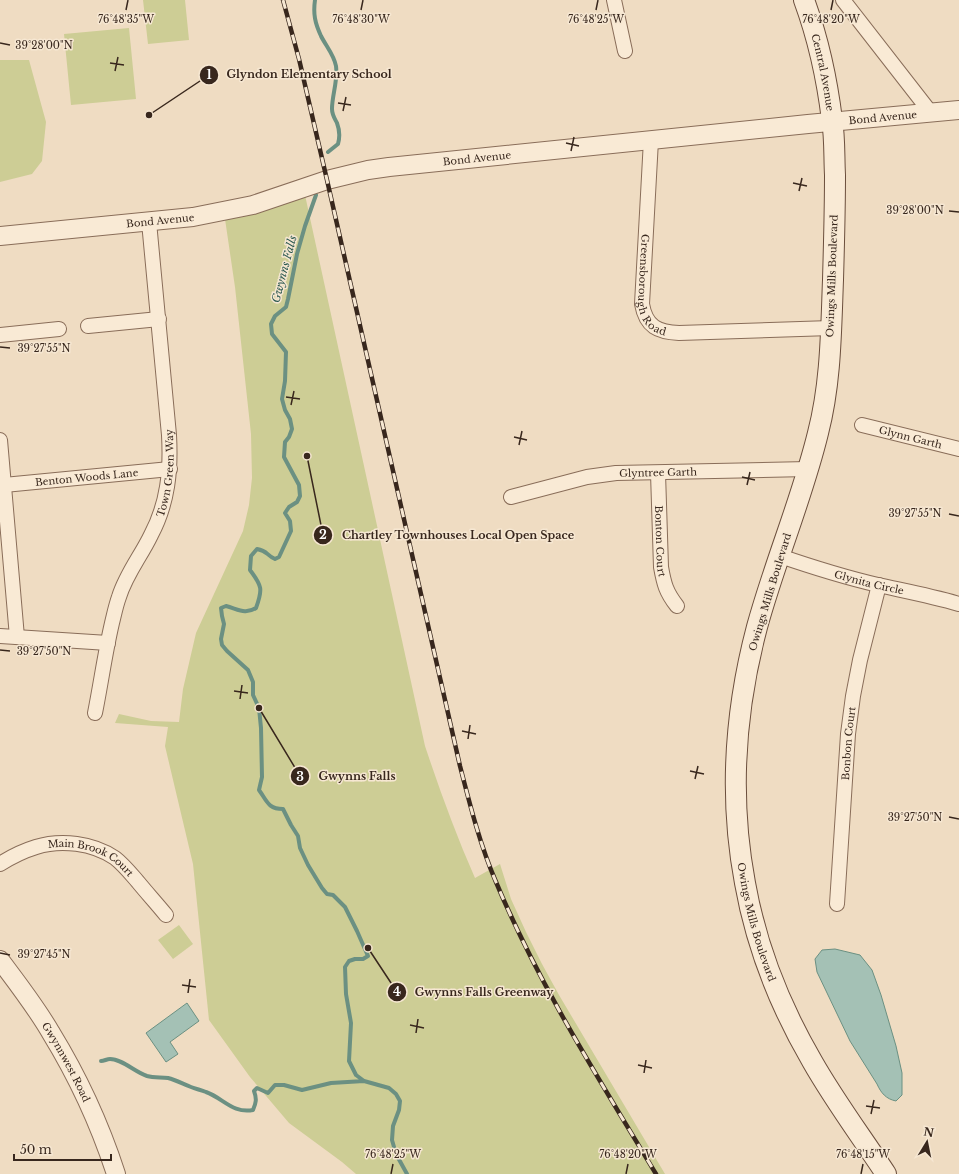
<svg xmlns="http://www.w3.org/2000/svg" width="959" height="1174" font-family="'Libre Baskerville',serif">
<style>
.green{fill:#cdcd95}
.water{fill:#a4c1b5;stroke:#6b9082}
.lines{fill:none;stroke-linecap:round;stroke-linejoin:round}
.stream{stroke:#6b9082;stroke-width:4}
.minor-casing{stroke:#896d59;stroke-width:16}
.tertiary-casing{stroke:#896d59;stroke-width:20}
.secondary-casing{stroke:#6b4e3c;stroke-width:22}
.minor{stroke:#f9ead5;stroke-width:14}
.tertiary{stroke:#f9ead5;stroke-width:18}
.secondary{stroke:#f9ead5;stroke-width:20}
.rail-casing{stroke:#38271d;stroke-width:4.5}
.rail{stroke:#f6e7d2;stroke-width:3;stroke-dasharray:9;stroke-linecap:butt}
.ticks{fill:none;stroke:#38271d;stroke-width:1.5}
.labels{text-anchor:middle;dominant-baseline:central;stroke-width:3;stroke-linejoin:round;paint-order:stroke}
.street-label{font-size:10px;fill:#38271d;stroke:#f6e7d2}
.water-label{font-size:11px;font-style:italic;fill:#2c5950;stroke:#f6e7d2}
.ticks-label{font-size:10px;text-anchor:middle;fill:#38271d;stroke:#f6e7d2;stroke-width:3;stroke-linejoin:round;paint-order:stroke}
.leader{fill:none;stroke:#38271d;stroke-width:1.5}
.callout-dot{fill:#38271d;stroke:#f6e7d2;stroke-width:1.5}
.mark-label{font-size:12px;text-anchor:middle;font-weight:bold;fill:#fff}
.callout-label{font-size:11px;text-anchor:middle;font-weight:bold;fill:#38271d;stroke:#f6e7d2;stroke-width:3;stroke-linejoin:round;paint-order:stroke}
</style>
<rect width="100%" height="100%" fill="#efdcc2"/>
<path class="green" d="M 143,0 L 185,0 L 189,40 L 148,44 Z
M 129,28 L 136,99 L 71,105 L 64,34 Z
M 0,60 L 29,60 L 46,122 L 42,161 L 32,174 L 0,182 Z
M 305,195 L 425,746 C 440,791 456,835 475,878 L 500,864 L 511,899 L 526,932 L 542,964 L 559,995 L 665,1174 L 356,1174 L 342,1162 L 289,1123 L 250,1077 L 209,1020 L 193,864 L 165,746 L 168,727 L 115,723 L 119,714 L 151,721 L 179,722 L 183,689 L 196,633 L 243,531 L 249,505 L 252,478 L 251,434 L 235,287 L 225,219 Z
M 179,925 L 193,944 L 173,959 L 158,940 Z"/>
<path class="water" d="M 835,949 L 860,955 L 872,970 L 881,995 L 896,1046 L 902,1073 L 902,1095 L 896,1101 C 886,1099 881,1093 877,1084 L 850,1041 L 817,972 L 815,959 L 822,950 Z
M 187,1003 L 199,1021 L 170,1042 L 178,1054 L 166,1062 L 146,1033 Z"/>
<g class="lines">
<path class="stream" d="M 315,0 C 313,14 315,23 321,36 C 326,46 334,55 336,66 C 338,81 332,95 332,109 C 332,115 335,119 337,123 C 340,131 340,137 338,144 L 328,152
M 316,195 L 305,226 L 297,254 L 288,299 L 286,307 L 275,316 L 271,324 L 272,334 L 286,352 L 285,381 L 282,399 L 285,410 L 290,419 L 292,429 L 289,437 L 285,442 L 284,457 L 299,485 L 300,496 L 297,502 L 289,507 L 285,513 L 290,521 L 291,531 L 279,557 L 275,559 C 266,555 268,551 257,549 L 251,556 L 250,570 C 262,586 263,589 256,608 C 245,615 238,609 226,606 L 221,608 L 222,616 L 224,624 L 221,639 L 222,645 L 227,651 L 248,670 L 253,682 L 253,695 L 259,708 L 261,728 L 262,777 L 259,790 C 267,801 268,809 283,809 L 291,825 L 298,836 L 300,848 L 308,865 L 322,888 L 327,894 L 333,895 L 345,907 L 357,931 L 368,956 L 363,959 L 355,959 L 349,961 L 345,967 L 346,994 L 351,1023 L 349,1061 L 356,1075 L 364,1081 L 389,1088 L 396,1094 L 400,1101 L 399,1110 L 393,1126 L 392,1140 L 396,1154 L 407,1174
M 101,1061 C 104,1061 107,1059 110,1059 C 122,1059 135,1072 147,1076 C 154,1078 161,1077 168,1078 C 176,1080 183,1084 191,1087 C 196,1089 201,1090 206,1092 C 223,1098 233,1114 253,1110 C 256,1103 257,1099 254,1091 L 257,1088 L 268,1093 L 275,1085 L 284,1085 L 302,1090 L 331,1083 L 364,1081"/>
<g class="minor-casing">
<g id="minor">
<path d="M 614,0 L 625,51"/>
<path d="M 843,0 L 931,113"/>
<path id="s1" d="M 651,140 L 642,304 C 646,327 658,332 679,333 L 831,328"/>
<path d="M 88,326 L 159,319"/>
<path d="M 0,335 L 59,329"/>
<path id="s2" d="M 862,425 L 959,449"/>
<path d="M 0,440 L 17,637"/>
<path id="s3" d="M 658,473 L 661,567 C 664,584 666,592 677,606"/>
<path id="s4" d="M 4,485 L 170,469"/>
<path id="s5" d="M 511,497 L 587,477 L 616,473 L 808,469"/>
<path id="s6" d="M 780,556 C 812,567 844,577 878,585 C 905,591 932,596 959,604"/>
<path d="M 0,636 L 108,643"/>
<path id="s7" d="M 95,713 C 101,683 105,653 112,623 C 114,615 116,605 119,597 C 126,574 141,556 151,535 C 168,503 171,470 169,435 L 149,222"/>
<path id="s8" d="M 0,864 C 11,857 23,851 36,847 C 61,839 93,843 115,858 C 124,865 131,874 138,882 C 147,893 157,904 166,915"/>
<path id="s9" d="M 837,904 L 848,734 L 853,696 L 860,660 L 879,585"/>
</g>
</g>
<g class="tertiary-casing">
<g id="tertiary">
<path id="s10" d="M 0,236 L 193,217 L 253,205 L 327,180 L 368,170 L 389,167 L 808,124 L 959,110"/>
<path id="s11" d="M 0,960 C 18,984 36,1007 51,1033 C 78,1077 100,1125 116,1174"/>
</g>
</g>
<g class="secondary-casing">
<g id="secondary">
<path id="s12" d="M 804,0 C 818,38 827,79 832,120 C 835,138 834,157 835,175 C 835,210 834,245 833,280 C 831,331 831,383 818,433 C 802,499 775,561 757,627 C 735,710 729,798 745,883 C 756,945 780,1006 812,1061 C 834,1100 861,1136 886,1174"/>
</g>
</g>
<use href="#minor" class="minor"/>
<use href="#tertiary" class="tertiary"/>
<use href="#secondary" class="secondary"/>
<g class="rail-casing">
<path id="rail" d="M 283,0 L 299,59 L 327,180 L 460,766 C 470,805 480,845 496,882 C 539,985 599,1079 656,1174"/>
</g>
<use href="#rail" class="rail"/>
</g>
<path class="ticks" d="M 126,10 L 128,0M 361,10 L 363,0M 596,10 L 598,0M 831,10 L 833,0M 0,43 L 10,45M 110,63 L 124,65M 115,71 L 118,57M 338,103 L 351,105M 343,111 L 346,97M 566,143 L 579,146M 571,151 L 574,137M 793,183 L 807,186M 799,191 L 802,178M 949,211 L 959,212M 0,347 L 10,348M 286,397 L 300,399M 291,405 L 294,391M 514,437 L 527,440M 519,445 L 522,431M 742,477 L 755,480M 747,485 L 750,472M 949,514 L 959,516M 0,650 L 10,651M 234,691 L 248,693M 240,699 L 242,685M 462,731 L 476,734M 468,739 L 470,725M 690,771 L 704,774M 695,779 L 698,766M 949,817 L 959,819M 0,953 L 10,955M 182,985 L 196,987M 188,993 L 190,979M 410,1025 L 424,1028M 416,1033 L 418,1019M 638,1065 L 652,1068M 644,1073 L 646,1060M 866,1106 L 880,1108M 871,1114 L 874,1100M 391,1174 L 393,1164M 626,1174 L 628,1164M 861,1174 L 863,1164"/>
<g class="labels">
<g class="street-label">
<text stroke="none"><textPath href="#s12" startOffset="75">Central Avenue</textPath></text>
<text stroke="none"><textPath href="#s10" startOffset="893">Bond Avenue</textPath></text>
<text stroke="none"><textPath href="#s10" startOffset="485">Bond Avenue</textPath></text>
<text stroke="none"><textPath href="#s10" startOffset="161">Bond Avenue</textPath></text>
<text transform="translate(832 276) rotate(-88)">Owings Mills Boulevard</text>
<text stroke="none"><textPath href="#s1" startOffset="149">Greensborough Road</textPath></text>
<text stroke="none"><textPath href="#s2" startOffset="50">Glynn Garth</textPath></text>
<text stroke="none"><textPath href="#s5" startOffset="150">Glyntree Garth</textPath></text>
<text stroke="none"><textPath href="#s7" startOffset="253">Town Green Way</textPath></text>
<text stroke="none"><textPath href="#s4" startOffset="83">Benton Woods Lane</textPath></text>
<text stroke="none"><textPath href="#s3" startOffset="68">Bonton Court</textPath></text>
<text stroke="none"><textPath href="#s6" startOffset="93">Glynita Circle</textPath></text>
<text transform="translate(770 592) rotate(-73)">Owings Mills Boulevard</text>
<text stroke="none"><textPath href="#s9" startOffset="161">Bonbon Court</textPath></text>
<text stroke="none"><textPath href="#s8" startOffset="99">Main Brook Court</textPath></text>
<text stroke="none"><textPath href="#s12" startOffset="940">Owings Mills Boulevard</textPath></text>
<text stroke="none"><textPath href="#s11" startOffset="122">Gwynnwest Road</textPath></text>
</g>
<g class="water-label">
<text transform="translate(284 269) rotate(-75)">Gwynns Falls</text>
</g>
</g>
<g class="ticks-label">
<text x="126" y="23">76°48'35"W</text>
<text x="361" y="23">76°48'30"W</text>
<text x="596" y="23">76°48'25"W</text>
<text x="831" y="23">76°48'20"W</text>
<text x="44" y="49">39°28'00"N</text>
<text x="915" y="214">39°28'00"N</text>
<text x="44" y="352">39°27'55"N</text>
<text x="915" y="517">39°27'55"N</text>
<text x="44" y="655">39°27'50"N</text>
<text x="915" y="821">39°27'50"N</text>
<text x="44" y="958">39°27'45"N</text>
<text x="393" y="1158">76°48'25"W</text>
<text x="628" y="1158">76°48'20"W</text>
<text x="863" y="1158">76°48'15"W</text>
</g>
<path class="leader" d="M149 115L209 75M307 456L323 535M259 708L300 776M368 948L397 992"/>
<g class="callout-dot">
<circle cx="149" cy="115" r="4"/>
<circle cx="307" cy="456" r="4"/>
<circle cx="259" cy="708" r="4"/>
<circle cx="368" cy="948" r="4"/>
<circle cx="209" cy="75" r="10"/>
<circle cx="323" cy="535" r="10"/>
<circle cx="300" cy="776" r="10"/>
<circle cx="397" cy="992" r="10"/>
</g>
<g class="mark-label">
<text x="209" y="79">1</text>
<text x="323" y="539">2</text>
<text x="300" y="781">3</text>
<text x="397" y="996">4</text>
</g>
<g class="callout-label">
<text x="309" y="78">Glyndon Elementary School</text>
<text x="458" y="539">Chartley Townhouses Local Open Space</text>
<text x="357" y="780">Gwynns Falls</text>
<text x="484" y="996">Gwynns Falls Greenway</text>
</g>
<g transform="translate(927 1142) rotate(10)" stroke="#f6e7d2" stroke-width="3" paint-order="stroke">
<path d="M0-3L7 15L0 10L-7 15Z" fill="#38271d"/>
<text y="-6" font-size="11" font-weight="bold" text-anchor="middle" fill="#38271d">N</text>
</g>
<path d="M14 1154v6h97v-6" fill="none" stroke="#38271d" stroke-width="2"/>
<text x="20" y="1154" font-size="12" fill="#38271d" stroke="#f6e7d2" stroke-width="3" paint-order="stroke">50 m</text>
</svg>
